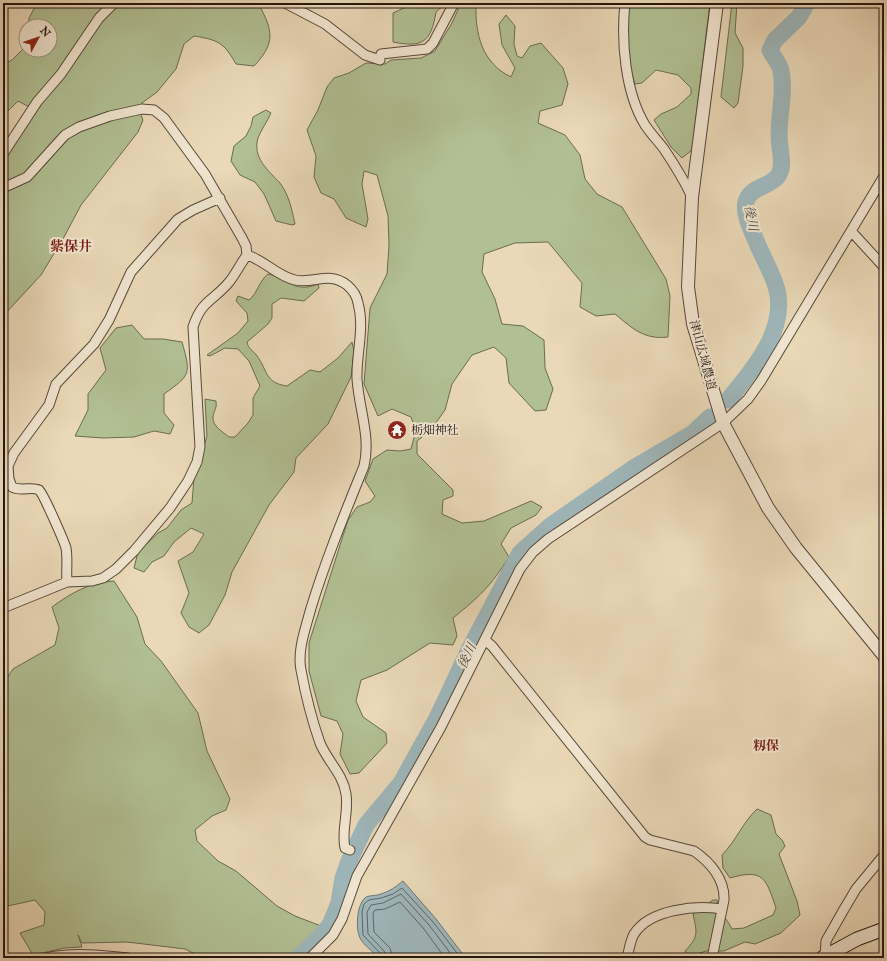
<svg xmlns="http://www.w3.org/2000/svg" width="887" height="961" font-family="'IM FELL Great Primer','Noto Serif JP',serif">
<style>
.green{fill:#b1c093;stroke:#6a6b52}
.water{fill:#9eb7bb;stroke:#6d7777}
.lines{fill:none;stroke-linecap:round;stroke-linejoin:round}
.shore{stroke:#606666;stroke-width:1}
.river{stroke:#9eb7bb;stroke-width:17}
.minor-casing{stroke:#55473a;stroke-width:11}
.tertiary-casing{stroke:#55473a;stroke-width:14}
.secondary-casing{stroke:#231610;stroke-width:15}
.minor{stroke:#f1e6d1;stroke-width:9}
.tertiary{stroke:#f1e6d1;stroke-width:12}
.secondary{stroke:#f1e6d1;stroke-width:13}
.labels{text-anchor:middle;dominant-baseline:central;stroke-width:4;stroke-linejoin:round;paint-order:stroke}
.street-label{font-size:12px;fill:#231610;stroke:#f1e6d1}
.poi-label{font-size:12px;fill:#231610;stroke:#f1e6d1;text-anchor:start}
.water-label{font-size:13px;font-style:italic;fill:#4e4e4c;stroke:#f1e6d1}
.neighbourhood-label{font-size:13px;font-weight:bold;fill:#7a1f14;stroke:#f1e6d1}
.quarter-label{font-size:14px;font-weight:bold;fill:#7a1f14;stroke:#f1e6d1}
</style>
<rect width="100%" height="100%" fill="#ead9b8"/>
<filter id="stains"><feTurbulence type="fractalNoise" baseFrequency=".005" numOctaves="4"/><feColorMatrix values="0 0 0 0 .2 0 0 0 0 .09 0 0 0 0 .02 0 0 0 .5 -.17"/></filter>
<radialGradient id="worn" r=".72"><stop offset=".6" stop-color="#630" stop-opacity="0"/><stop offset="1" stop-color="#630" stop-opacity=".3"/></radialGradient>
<path class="green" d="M 37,3 L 258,3 C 273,30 276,43 254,66 L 236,64 C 224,43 219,40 194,36 L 184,44 L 176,69 L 157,92 L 142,103 L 139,110 L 143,120 L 138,132 L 81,205 L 64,237 L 41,275 L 3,316 L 3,189 L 5,185 L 3,182 L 3,162 L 13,147 L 33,109 L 18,101 L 9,110 L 3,109 L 3,65 L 12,60 L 26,46 L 26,50 L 50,50 L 50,26 L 29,26 L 29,18 Z
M 407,3 L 446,3 L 436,12 C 431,42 423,48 393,42 L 393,13 L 406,7 Z
M 461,3 L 476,4 C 475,34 482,63 511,77 L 515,68 L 502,45 L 499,24 L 506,15 L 515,26 L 514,44 L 517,56 L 522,58 L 530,46 L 541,43 L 563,68 L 568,84 L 562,105 L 540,111 L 538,123 L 565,135 L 580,155 L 585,179 L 597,194 L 622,207 L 666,279 L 670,296 L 668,337 C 644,340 632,328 615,314 L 596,316 L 580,307 L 582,283 L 548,242 L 515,243 L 484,254 L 482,272 L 495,299 L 502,324 L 523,326 L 544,340 L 545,368 L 553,389 L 546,410 L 535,411 L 509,383 L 506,358 L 494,347 L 472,355 L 452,384 L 445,410 L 430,431 L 417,441 L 417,454 L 453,490 L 453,496 L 443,500 L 442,514 L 462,523 L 484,521 L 531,501 L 542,507 L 536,515 L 511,528 L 501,544 L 509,557 C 491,586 479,597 453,618 L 457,636 L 453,645 L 430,643 L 387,670 L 361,680 L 356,701 L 363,717 L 386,733 L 387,743 L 359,773 L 350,774 L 340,754 L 343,734 L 337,721 L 321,716 L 309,671 L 309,643 L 348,520 L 357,507 L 370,502 L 375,496 L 365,481 L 373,459 L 387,450 L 400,451 L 411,449 L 416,430 L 411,417 L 392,409 L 378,416 L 364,384 L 370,308 L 387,274 L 389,246 L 388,216 L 377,175 L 364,171 L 362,184 L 368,219 L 366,227 L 346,218 L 334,199 L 321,193 L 314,177 L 316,156 L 307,130 L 318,110 L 327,87 L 334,78 L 349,73 L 366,63 L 385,64 L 391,60 L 421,58 L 435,51 L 452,23 Z
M 629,3 L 710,3 L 692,150 L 682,158 L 671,147 L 654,120 L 661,114 L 677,107 L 691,94 L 691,88 L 678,75 L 656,70 L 642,83 L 635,84 C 625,59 627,30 629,3 Z
M 732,3 L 737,3 L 735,33 L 743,48 L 743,66 L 738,103 L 734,108 L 721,97 Z
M 266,110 L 271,113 C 267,122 261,130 258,138 C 252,158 269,171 280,183 C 289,195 292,210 295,224 L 292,225 L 276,221 L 264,194 L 255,182 L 240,175 L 231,161 L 234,146 L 246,136 L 251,126 L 253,117 Z
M 268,274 C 290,278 293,294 318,284 L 319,288 L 304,301 L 281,298 L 272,304 L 272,318 L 268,324 L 247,342 C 248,349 253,350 257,356 C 268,371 265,383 287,386 L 310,370 L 320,372 L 338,358 L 352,342 L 354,351 L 351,377 L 328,424 L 296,458 L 294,472 L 269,505 L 232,572 L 225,595 L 209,625 L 199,633 L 189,627 L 181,613 L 189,593 L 178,561 L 193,552 L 204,534 L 191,528 L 174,542 L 164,556 L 152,562 L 144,572 L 134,568 L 138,552 L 158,533 L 167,528 L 181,510 L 192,503 L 194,478 L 207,436 L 205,399 L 216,401 C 217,410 214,409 213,417 C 212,426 223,432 229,437 L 235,437 L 248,423 L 253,415 L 253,398 L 260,386 L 249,361 L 238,349 L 225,348 L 210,356 L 207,355 L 238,333 L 248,321 L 247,313 L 236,301 L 238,296 L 249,300 C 257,294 259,281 268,274 Z
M 132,325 L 144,339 L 163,339 L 182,342 C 191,374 191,375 164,394 L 164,413 L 174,425 L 170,434 L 154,431 L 134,437 L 103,438 L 75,436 L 88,410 L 88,394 L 106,370 L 100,348 L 116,328 Z
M 114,581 L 137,617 L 145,644 L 161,661 L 198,713 L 207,751 L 230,799 L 226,810 L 212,816 L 195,830 L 197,841 L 218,861 L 236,871 L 277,906 L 295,916 L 321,926 L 318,935 L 293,958 L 203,958 L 185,949 L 127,942 L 82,943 L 78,935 L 82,947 L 64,948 L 33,955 L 20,933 L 44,925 L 45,912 L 35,900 L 3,907 L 3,684 L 13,669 L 55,645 L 59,628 L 52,607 C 71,593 90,582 114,581 Z
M 757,809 L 771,815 L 776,834 L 782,840 L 785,846 L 779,854 L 797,901 L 800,915 L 781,933 L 755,944 L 745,942 L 724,951 L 706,951 L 688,957 L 685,951 C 699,936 697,933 693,914 L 713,900 L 717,900 C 719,913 726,917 732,929 L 744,928 L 773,915 L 776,908 C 766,879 764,868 730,878 L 723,868 L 722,855 C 736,841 743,822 757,809 Z"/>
<path class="water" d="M 403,881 L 436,919 L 462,953 L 460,958 L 379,958 C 373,951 364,946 360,938 C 355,928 357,903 366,897 C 371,895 377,896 381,894 C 390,891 396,887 403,881 Z"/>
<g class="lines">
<path class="shore" d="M 382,958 L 380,953 L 363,935 L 362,912 L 364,904 L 369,900 L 381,898 L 393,894 L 402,888 L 433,922 L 457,953 L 457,958
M 387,958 L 384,951 L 368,934 L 367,912 L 371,905 L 383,903 L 401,894 L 429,925 L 451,954 L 451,958
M 393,958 L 390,948 L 374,932 L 373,913 L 375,910 L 385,909 L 400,902 L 424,929 L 445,958"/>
<path class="river" d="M 728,400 C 752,371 787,331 777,290 C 773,274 763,258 757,243 C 752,231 743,215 746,202 C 749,187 770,187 778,176 C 784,167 781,156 780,147 C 776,122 786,96 781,71 C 780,64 773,57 770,50 L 775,40 L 799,17 L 807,3
M 298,958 L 319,938 L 330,925 L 339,903 L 343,878 L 349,861 L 366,825 L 401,783 L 437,718 L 468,652 L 520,553 L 550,526 L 635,467 L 693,433 L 710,417"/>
<g class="minor-casing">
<path id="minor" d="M 285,3 L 325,24 L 365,55 L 380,60
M 625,3 C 621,41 625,92 645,125 C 651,134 658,141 664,149 C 674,164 684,180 692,197
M 381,54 L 427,49 L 433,43 L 454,3
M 3,154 L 37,102 L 61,74 L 99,18 L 114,3
M 3,188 L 27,177 L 65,135 L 79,127 L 110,116 L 142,109 L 154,110 L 164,118 L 205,174 L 242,238 L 246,246 L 247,255 C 241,263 236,273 230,281 C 214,301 202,299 193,327 L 200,447 L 197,462 L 188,481 L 170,508 L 134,551 L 116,569 L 103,578 L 92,581 L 67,582 L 3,608
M 851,231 L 884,267
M 247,255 C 264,260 277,276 295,280 C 314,284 329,271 347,285 C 353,290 357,297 358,303 C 365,328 356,354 357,379 C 359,409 371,437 364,466 C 345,513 326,559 311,608 C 306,627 297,650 301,670 C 305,692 313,723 320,743 C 328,762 343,774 346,794 C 349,813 341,830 345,848 L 350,850
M 67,582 C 66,571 68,559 66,548 C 64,541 43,493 39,490 C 31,486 21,492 12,487 L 9,479 L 8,466 L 14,453 L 49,405 L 56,384 L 94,344 L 109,320 L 131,272 L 178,219 L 193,210 L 220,198
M 485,640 L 492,646 L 645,837 L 650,840 L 694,851 C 710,862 725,879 724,900 L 712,958
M 825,956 L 826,941 L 843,911 L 856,889 L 884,855
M 45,958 C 72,952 101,955 128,958
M 310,958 L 333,935 L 342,919 L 357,876 L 441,727 L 520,569 L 533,552 L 548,539 L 723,423 L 748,399 L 761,381 L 884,176
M 627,958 C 629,951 630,941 634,934 C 650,909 696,905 722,909"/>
</g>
<g class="tertiary-casing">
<path id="tertiary" d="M 717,3 L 692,197 L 688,287 L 693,324 L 723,423 L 768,508 L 796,548 L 884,656"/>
</g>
<g class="secondary-casing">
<path id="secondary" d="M 822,958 L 857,939 L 884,929"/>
</g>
<use href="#minor" class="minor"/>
<use href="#tertiary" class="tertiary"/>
<use href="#secondary" class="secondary"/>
</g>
<defs>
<g id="temple-disc" transform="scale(1)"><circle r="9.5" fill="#8f2418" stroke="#f1e6d1"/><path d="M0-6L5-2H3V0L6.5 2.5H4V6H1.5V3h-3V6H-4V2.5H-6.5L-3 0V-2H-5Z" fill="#fff"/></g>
</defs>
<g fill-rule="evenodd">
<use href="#temple-disc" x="397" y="430"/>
</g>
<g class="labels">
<g class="street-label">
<text transform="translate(703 355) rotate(75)">津山広域農道</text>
</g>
<g class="poi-label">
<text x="411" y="430">栃畑神社</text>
</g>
<g class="water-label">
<text transform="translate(751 218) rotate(79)">後川</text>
<text transform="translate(467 656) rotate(-64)">後川</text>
</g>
<g class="neighbourhood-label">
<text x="766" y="746">籾保</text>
</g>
<g class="quarter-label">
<text x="71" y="246">紫保井</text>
</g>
</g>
<rect width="887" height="961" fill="none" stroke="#ead9b8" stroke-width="16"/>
<rect x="4" y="4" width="879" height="953" fill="none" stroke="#231610" stroke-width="2"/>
<rect x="8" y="8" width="871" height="945" fill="none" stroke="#231610"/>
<g transform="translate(38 38) rotate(50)"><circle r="19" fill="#f1e6d1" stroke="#9f9384"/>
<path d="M0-3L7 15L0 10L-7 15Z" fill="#8f2418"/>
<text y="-6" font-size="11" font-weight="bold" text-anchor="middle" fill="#231610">N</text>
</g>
<rect width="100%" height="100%" filter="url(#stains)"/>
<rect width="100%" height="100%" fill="url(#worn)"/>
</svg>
